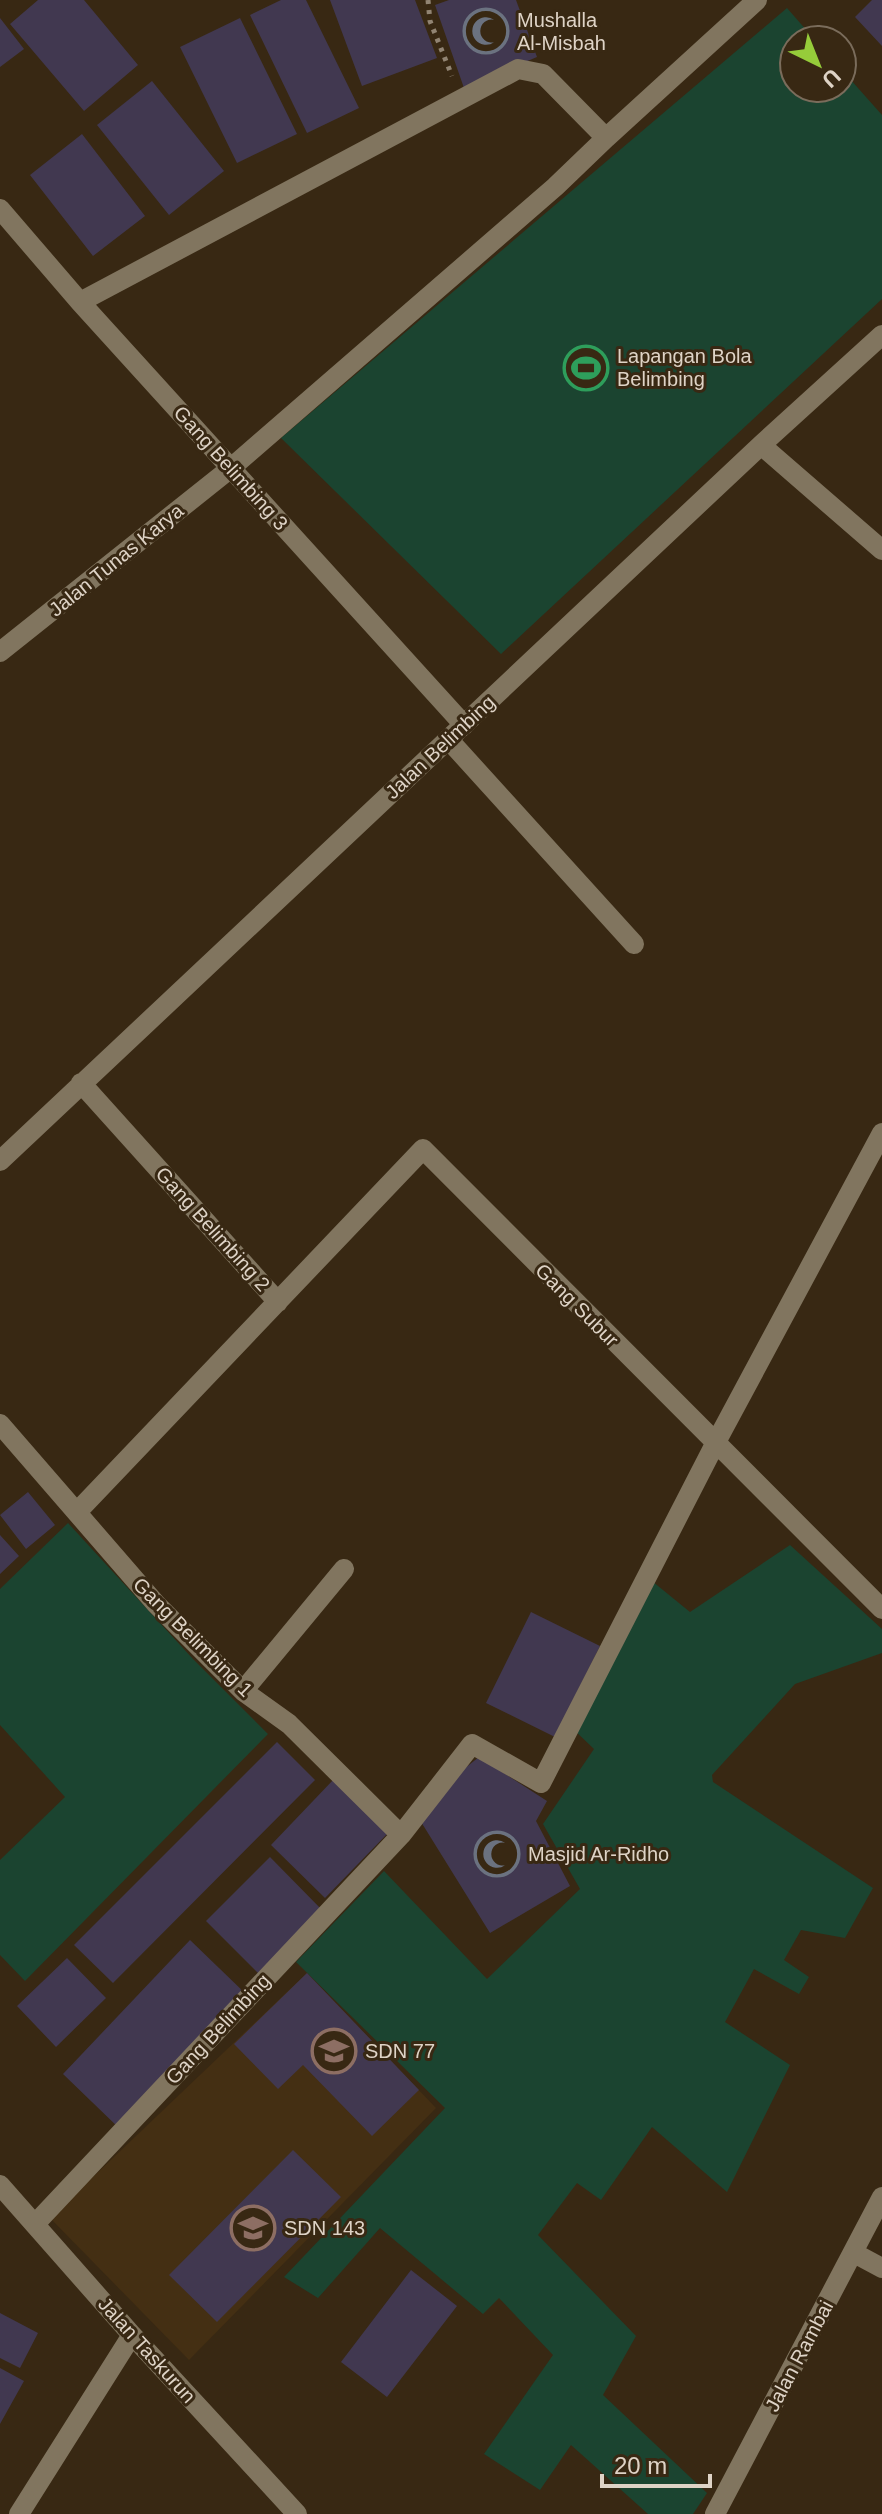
<svg xmlns="http://www.w3.org/2000/svg" width="882" height="2514" font-family="Arial,sans-serif">
<style>
.built{fill:#442f13}
.green{fill:#1b4430}
.building{fill:#413850}
.lines{fill:none;stroke-linecap:round;stroke-linejoin:round}
.path{stroke:#918473;stroke-width:5;stroke-dasharray:4 6;stroke-linecap:butt}
.minor{stroke:#81755f;stroke-width:20}
.labels{text-anchor:middle;dominant-baseline:central;stroke-width:6;stroke-linejoin:round;paint-order:stroke}
.poi-label{font-size:20px;fill:#ded3c6;stroke:#382813;text-anchor:start}
.street-label{font-size:20px;fill:#ded3c6;stroke:#382813}
</style>
<rect width="100%" height="100%" fill="#382813"/>
<path class="built" d="M 307,1973 L 436,2108 L 189,2360 L 50,2218 Z"/>
<path class="green" d="M 787,8 L 815,40 L 794,40 L 794,88 L 842,88 L 842,70 L 882,115 L 882,299 L 501,654 L 281,438 Z
M 68,1523 L 193,1659 L 268,1734 L 25,1981 L 0,1955 L 0,1860 L 65,1797 L 0,1725 L 0,1589 Z
M 790,1545 L 882,1629 L 882,1653 L 795,1684 L 712,1775 L 713,1782 L 873,1888 L 845,1938 L 801,1930 L 784,1960 L 809,1977 L 799,1994 L 754,1969 L 725,2022 L 790,2065 L 727,2192 L 652,2127 L 601,2200 L 577,2183 L 538,2235 L 636,2336 L 603,2395 L 707,2493 L 693,2514 L 648,2514 L 571,2445 L 540,2490 L 484,2454 L 553,2355 L 499,2298 L 483,2314 L 380,2228 L 318,2298 L 284,2277 L 445,2108 L 296,1962 L 384,1871 L 487,1979 L 580,1889 L 543,1824 L 594,1749 L 570,1726 L 647,1577 L 690,1612 Z"/>
<path class="building" d="M 38,0 L 84,0 L 138,65 L 84,111 L 10,24 Z
M 281,0 L 306,0 L 359,108 L 307,133 L 250,15 Z
M 330,0 L 415,0 L 437,58 L 362,86 Z
M 449,0 L 516,0 L 537,57 L 464,88 L 435,5 Z
M 872,0 L 882,0 L 882,46 L 855,17 Z
M 0,18 L 24,49 L 0,67 Z
M 240,18 L 297,134 L 237,163 L 180,47 Z
M 152,81 L 224,171 L 169,215 L 97,125 Z
M 82,134 L 145,216 L 93,256 L 30,175 Z
M 28,1492 L 55,1525 L 26,1549 L 0,1515 Z
M 0,1535 L 19,1556 L 0,1574 Z
M 531,1612 L 600,1646 L 555,1737 L 486,1703 Z
M 277,1742 L 315,1780 L 113,1983 L 74,1945 Z
M 479,1757 L 547,1801 L 536,1821 L 570,1886 L 490,1933 L 418,1817 L 435,1792 Z
M 334,1779 L 389,1832 L 325,1898 L 271,1845 Z
M 270,1857 L 323,1911 L 260,1975 L 206,1921 Z
M 190,1940 L 248,1996 L 121,2130 L 63,2074 Z
M 67,1958 L 106,1998 L 56,2047 L 17,2006 Z
M 307,1973 L 419,2090 L 372,2136 L 303,2065 L 278,2089 L 234,2044 Z
M 293,2150 L 341,2197 L 217,2322 L 169,2275 Z
M 411,2270 L 457,2306 L 387,2397 L 341,2362 Z
M 0,2313 L 38,2333 L 20,2368 L 0,2358 Z
M 0,2368 L 24,2381 L 0,2424 Z"/>
<g class="lines">
<path class="path" d="M 428,0 L 430,21 L 452,76"/>
<path class="minor" d="M 0,209 L 80,302 L 464,725
M 80,302 L 518,69 L 543,74 L 606,138 L 757,0
M 761,445 L 882,550
M 0,652 L 231,468 L 555,187 L 606,138
M 448,739 L 634,944
M 81,1083 L 278,1302
M 0,1161 L 761,445 L 882,335
M 0,1424 L 156,1604 L 243,1691 L 289,1724 L 401,1835
M 77,1512 L 423,1149 L 882,1609
M 243,1691 L 344,1569
M 0,2185 L 132,2335 L 297,2514
M 35,2224 L 401,1835 L 472,1744 L 541,1783 L 715,1444 L 882,1133
M 854,2253 L 882,2268
M 19,2514 L 132,2335
M 715,2514 L 882,2197"/>
</g>
<defs>
<g id="mosque-ring" transform="scale(2.3)"><circle r="9.5" fill="#382813" stroke="#6b7280" stroke-width="1.5"/><path d="M3.5-4.9A6 6 0 1 0 3.5 4.9A5 5 0 1 1 3.5-4.9Z" fill="#6b7280"/></g>
<g id="stadium-ring" transform="scale(2.3)"><circle r="9.5" fill="#382813" stroke="#2e9e5b" stroke-width="1.5"/><path d="M0-5a6.5 5 0 1 0 0 10a6.5 5 0 1 0 0-10ZM-3.5-1.8h7v3.6h-7Z" fill="#2e9e5b"/></g>
<g id="school-ring" transform="scale(2.3)"><circle r="9.5" fill="#382813" stroke="#8d6e63" stroke-width="1.5"/><path d="M0-5L7-2L0 1L-7-2ZM-4 1L0 2.5L4 1V4Q0 6-4 4Z" fill="#8d6e63"/></g>
</defs>
<g fill-rule="evenodd">
<use href="#mosque-ring" x="486" y="31"/>
<use href="#stadium-ring" x="586" y="368"/>
<use href="#mosque-ring" x="497" y="1854"/>
<use href="#school-ring" x="334" y="2051"/>
<use href="#school-ring" x="253" y="2228"/>
</g>
<g class="labels">
<g class="poi-label">
<text x="517" y="20">Mushalla<tspan x="517" dy="23">Al-Misbah</tspan></text>
<text x="617" y="356">Lapangan Bola<tspan x="617" dy="23">Belimbing</tspan></text>
<text x="528" y="1854">Masjid Ar-Ridho</text>
<text x="365" y="2051">SDN 77</text>
<text x="284" y="2228">SDN 143</text>
</g>
<g class="street-label">
<text transform="translate(231 468) rotate(48)">Gang Belimbing 3</text>
<text transform="translate(116 560) rotate(-39)">Jalan Tunas Karya</text>
<text transform="translate(440 747) rotate(-43)">Jalan Belimbing</text>
<text transform="translate(213 1229) rotate(48)">Gang Belimbing 2</text>
<text transform="translate(577 1305) rotate(45)">Gang Subur</text>
<text transform="translate(193 1637) rotate(45)">Gang Belimbing 1</text>
<text transform="translate(218 2029) rotate(-47)">Gang Belimbing</text>
<text transform="translate(147 2350) rotate(48)">Jalan Taskurun</text>
<text transform="translate(799 2356) rotate(-62)">Jalan Rambai</text>
</g>
</g>
<g transform="translate(818 64) rotate(137)"><circle r="38" fill="#382813" stroke="#7a6c5b" stroke-width="2"/>
<path d="M0-6L14 30L0 20L-14 30Z" fill="#96cc3a"/>
<text y="-12" font-size="22" font-weight="bold" text-anchor="middle" fill="#ded3c6">U</text>
</g>
<path d="M602 2474v12h108v-12" fill="none" stroke="#ded3c6" stroke-width="4"/>
<text x="614" y="2474" font-size="24" fill="#ded3c6" stroke="#382813" stroke-width="6" paint-order="stroke">20 m</text>
</svg>
